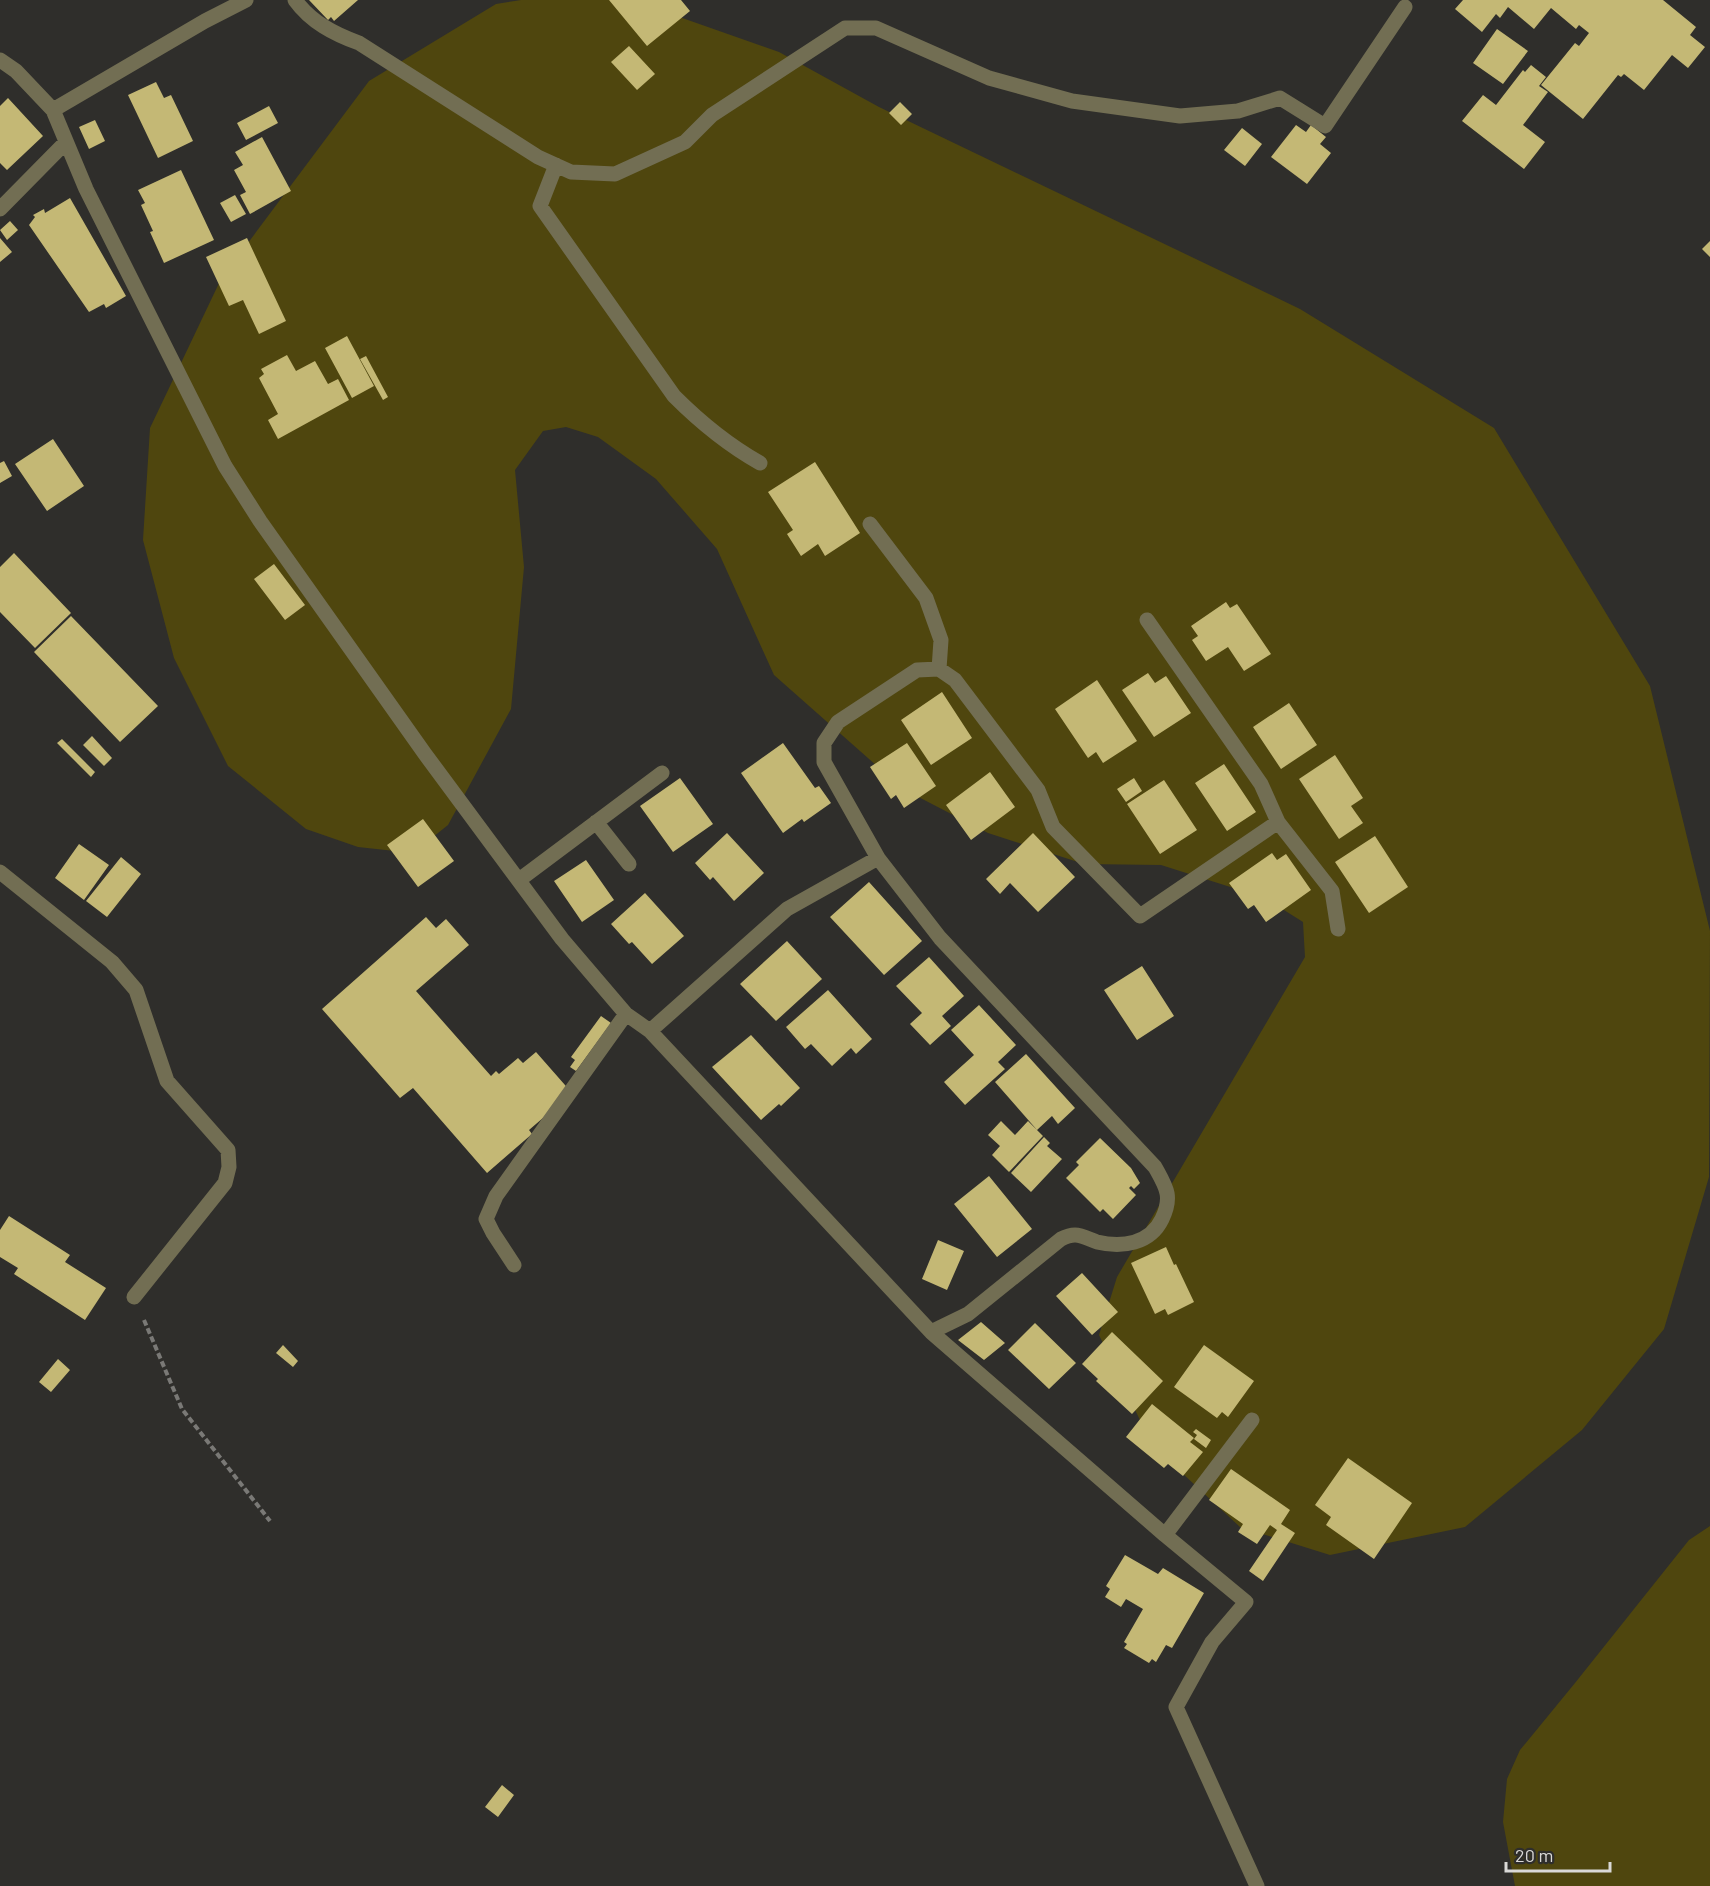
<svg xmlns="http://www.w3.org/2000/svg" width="1710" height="1886" font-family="Barlow,sans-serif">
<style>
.green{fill:#4f460e}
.building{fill:#c4b875}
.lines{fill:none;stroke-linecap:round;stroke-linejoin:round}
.path{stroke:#7a7976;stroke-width:4;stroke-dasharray:6 3;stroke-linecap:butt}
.minor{stroke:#726e53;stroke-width:15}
</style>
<rect width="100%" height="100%" fill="#2f2e2b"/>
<path class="green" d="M 521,0 L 620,0 L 651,7 L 779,52 L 879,107 L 1300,309 L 1494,428 L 1650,686 L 1710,931 L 1709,1177 L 1664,1329 L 1582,1430 L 1465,1527 L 1330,1555 L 1240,1527 L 1152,1445 L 1099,1335 L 1117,1277 L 1305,957 L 1303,922 L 1265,898 L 1161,865 L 1084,864 L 988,833 L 903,789 L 774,675 L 717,549 L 656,479 L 598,437 L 566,427 L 543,431 L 515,470 L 524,567 L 511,709 L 448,825 L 413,853 L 358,847 L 306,829 L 228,766 L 174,658 L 143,540 L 150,428 L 221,279 L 369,81 L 496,4 Z
M 1710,1526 L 1710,1886 L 1515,1886 L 1503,1822 L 1507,1779 L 1520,1750 L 1575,1683 L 1689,1540 Z"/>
<path class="building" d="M 309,0 L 358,0 L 334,21 L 331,17 L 328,20 Z
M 609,0 L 681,0 L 690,11 L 647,46 Z
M 1463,0 L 1663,0 L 1696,27 L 1690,35 L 1705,47 L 1688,68 L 1672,55 L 1644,90 L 1624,74 L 1621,77 L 1618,75 L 1583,119 L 1541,85 L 1575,43 L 1579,46 L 1589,33 L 1579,25 L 1576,29 L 1551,8 L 1534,29 L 1508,7 L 1500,18 L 1496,14 L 1482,32 L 1455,9 Z
M 1497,29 L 1528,51 L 1503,84 L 1473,63 Z
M 629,46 L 655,74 L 637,90 L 611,62 Z
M 1531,65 L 1546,77 L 1539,86 L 1548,92 L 1523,125 L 1545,142 L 1524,169 L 1462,121 L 1483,95 L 1496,105 L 1523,70 L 1525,72 Z
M 156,82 L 164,98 L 171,95 L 193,141 L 158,158 L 128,95 Z
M 8,98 L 43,136 L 7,170 L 0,163 L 0,106 Z
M 900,102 L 912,114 L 901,125 L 889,113 Z
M 269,106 L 278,123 L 246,140 L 237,123 Z
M 95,120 L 105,141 L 89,149 L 79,127 Z
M 1296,125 L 1306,132 L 1311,125 L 1326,137 L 1320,144 L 1331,153 L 1307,184 L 1271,157 Z
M 1242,128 L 1262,144 L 1245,166 L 1224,150 Z
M 262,137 L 291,191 L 250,214 L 240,195 L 246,192 L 234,170 L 243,165 L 235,152 Z
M 181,170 L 214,240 L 164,263 L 150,232 L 153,231 L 141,205 L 145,203 L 138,190 Z
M 235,195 L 246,214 L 231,222 L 220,203 Z
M 70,198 L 126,296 L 106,308 L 104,304 L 89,312 L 29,225 L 35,217 L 33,215 L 44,209 L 45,213 Z
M 10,221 L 18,230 L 7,240 L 0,230 Z
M 0,238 L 12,252 L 0,262 Z
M 247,238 L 286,321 L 259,334 L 243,300 L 229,306 L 206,257 Z
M 1710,241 L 1710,257 L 1702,249 Z
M 347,336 L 374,386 L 352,398 L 325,348 Z
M 287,355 L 296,371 L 315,361 L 328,384 L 338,379 L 349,400 L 278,439 L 268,420 L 278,414 L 259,378 L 264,374 L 261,369 Z
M 366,356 L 388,397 L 383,400 L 360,359 Z
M 53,439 L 84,486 L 47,511 L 15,464 Z
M 4,461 L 12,476 L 0,483 L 0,463 Z
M 815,462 L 860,533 L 825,556 L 818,544 L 801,556 L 787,534 L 793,530 L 768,492 Z
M 14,553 L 71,613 L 35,648 L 0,612 L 0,567 Z
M 274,564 L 305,605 L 285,620 L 254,579 Z
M 1226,602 L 1230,608 L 1237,604 L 1271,654 L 1244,671 L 1228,647 L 1206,661 L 1192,640 L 1198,636 L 1191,626 Z
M 71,616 L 158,706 L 120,742 L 34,652 Z
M 1148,673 L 1155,683 L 1166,676 L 1191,713 L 1154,737 L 1122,690 Z
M 1097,680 L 1137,741 L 1103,763 L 1096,752 L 1088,758 L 1055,709 Z
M 942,692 L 972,738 L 931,765 L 901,720 Z
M 1289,703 L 1317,745 L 1281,769 L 1253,727 Z
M 92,736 L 112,758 L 104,766 L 83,745 Z
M 62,739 L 95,772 L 91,777 L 57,743 Z
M 783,743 L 815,788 L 819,786 L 831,803 L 804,822 L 802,819 L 783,833 L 741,773 Z
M 907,743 L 936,786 L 904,808 L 896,795 L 891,799 L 870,767 Z
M 1335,755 L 1363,798 L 1351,806 L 1363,823 L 1339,839 L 1299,779 Z
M 1224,764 L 1256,812 L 1227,831 L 1195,783 Z
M 990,772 L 1015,807 L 971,840 L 946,805 Z
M 680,778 L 713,824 L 673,852 L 640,806 Z
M 1134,778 L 1142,791 L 1126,802 L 1117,789 Z
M 1164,780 L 1197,830 L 1160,854 L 1127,804 Z
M 423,819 L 454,861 L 418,887 L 387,845 Z
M 727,833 L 764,873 L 734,901 L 713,877 L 710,880 L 695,863 Z
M 1033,833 L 1075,877 L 1038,912 L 1010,883 L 1000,894 L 986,879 Z
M 1375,836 L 1408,887 L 1369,913 L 1335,862 Z
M 79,844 L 109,865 L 84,900 L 55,878 Z
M 1272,853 L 1277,860 L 1286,854 L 1311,890 L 1266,922 L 1254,905 L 1248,909 L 1229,883 Z
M 121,857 L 141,874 L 107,917 L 86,901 Z
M 586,860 L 614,900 L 582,922 L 554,881 Z
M 869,882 L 922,941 L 884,975 L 830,917 Z
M 645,893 L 684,936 L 652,964 L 632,942 L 629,944 L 611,924 Z
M 426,917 L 436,928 L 446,919 L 469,945 L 416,991 L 491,1076 L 496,1071 L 499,1074 L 518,1058 L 523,1063 L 536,1052 L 572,1093 L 529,1130 L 532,1134 L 487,1173 L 413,1088 L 400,1098 L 322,1009 Z
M 787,941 L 822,979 L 776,1021 L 740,984 Z
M 929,957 L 964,996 L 942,1016 L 951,1026 L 930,1045 L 910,1024 L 922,1013 L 896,986 Z
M 1142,966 L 1174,1016 L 1137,1040 L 1104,990 Z
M 828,990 L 872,1039 L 856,1054 L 851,1048 L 832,1066 L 811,1044 L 805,1049 L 786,1027 Z
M 979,1005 L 1016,1045 L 998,1062 L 1005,1069 L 965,1105 L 944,1082 L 974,1055 L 951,1030 Z
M 601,1016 L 611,1023 L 576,1071 L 570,1067 L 575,1060 L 571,1057 Z
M 751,1035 L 800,1088 L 781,1106 L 779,1104 L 761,1120 L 712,1067 Z
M 1026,1054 L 1075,1108 L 1058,1124 L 1052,1116 L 1037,1130 L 995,1082 Z
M 1001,1121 L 1015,1135 L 1028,1121 L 1043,1136 L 1009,1172 L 992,1155 L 1000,1146 L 988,1135 Z
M 1044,1137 L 1050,1143 L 1047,1146 L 1062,1159 L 1031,1192 L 1011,1173 Z
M 1100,1138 L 1131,1168 L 1140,1183 L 1134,1189 L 1131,1186 L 1129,1188 L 1136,1195 L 1113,1219 L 1103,1209 L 1100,1212 L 1066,1178 L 1079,1165 L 1076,1162 Z
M 989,1176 L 1032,1229 L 997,1257 L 954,1204 Z
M 9,1216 L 70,1255 L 65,1262 L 106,1288 L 85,1320 L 14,1274 L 18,1268 L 0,1257 L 0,1230 Z
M 938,1240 L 964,1251 L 947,1290 L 922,1279 Z
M 1166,1247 L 1174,1265 L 1176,1264 L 1194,1302 L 1168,1315 L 1165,1309 L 1155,1314 L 1131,1263 Z
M 1082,1273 L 1118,1312 L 1092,1335 L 1056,1296 Z
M 981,1322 L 1005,1343 L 984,1360 L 958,1340 Z
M 1035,1323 L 1076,1363 L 1049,1389 L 1008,1350 Z
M 1112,1332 L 1163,1381 L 1132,1414 L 1096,1381 L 1098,1379 L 1082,1364 Z
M 283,1345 L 298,1361 L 293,1367 L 276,1353 Z
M 1204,1345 L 1254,1381 L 1228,1417 L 1222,1412 L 1217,1418 L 1174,1387 Z
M 58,1359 L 70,1370 L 51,1392 L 39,1382 Z
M 1152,1404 L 1194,1438 L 1190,1442 L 1203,1452 L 1183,1476 L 1168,1464 L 1164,1468 L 1126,1437 Z
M 1196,1429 L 1211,1440 L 1206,1448 L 1194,1439 L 1197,1435 L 1193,1432 Z
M 1348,1458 L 1412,1503 L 1374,1559 L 1326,1525 L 1331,1517 L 1315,1505 Z
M 1231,1469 L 1290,1510 L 1281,1524 L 1295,1533 L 1263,1581 L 1249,1571 L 1277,1530 L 1270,1525 L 1257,1544 L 1238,1532 L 1243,1524 L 1209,1500 Z
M 1125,1555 L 1158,1574 L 1163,1568 L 1204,1593 L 1172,1648 L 1166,1645 L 1156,1662 L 1152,1659 L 1149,1663 L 1124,1648 L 1127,1644 L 1124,1642 L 1143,1609 L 1126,1599 L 1121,1607 L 1105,1597 L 1110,1589 L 1106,1586 Z
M 502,1785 L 514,1795 L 498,1817 L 485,1807 Z"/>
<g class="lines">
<path class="path" d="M 144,1320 L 182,1409 L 270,1521"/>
<path class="minor" d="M 295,0 C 311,22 334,34 359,43 L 538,157 L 571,172 L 615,174 L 685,142 L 712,115 L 845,28 L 876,28 L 989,78 L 1072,101 L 1180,116 L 1238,111 L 1280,98 L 1325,126 L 1405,7
M 0,60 L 16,71 L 53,110 L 86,189 L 225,466 L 260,521 L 425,754 L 562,939 L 626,1014 L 650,1031 L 931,1332 L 1165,1535 L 1246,1602 L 1212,1642 L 1176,1707 L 1257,1886
M 53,110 L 205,21 L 246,0
M 556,165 L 540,206 L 674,396 C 700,422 728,445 760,463
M 0,209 L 66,142
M 870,524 L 926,598 L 941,640 L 939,669
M 1147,620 L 1261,784 L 1278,822 L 1332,891 L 1338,929
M 596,822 L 629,864
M 0,872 L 112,962 L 136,990 L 167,1081 L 228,1150 L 229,1167 L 225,1183 L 134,1297
M 519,880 L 662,773
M 650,1031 L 787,909 L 878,858
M 514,1265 L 493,1233 L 486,1219 L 496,1196 L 626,1014
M 931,1332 L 968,1314 L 1061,1239 C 1065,1237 1071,1235 1075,1235 C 1082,1235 1091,1240 1097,1242 C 1122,1248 1150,1244 1162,1219 C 1173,1196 1166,1187 1155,1167 L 940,938 L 878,858 L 824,762 L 824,743 L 838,722 L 917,670 L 939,669 L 955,680 L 1038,790 L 1053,827 L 1140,916 L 1278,822
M 1165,1535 L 1252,1420"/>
</g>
<path d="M1506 1862v9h104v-9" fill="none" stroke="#dad9d7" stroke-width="3"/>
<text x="1515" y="1862" font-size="18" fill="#dad9d7" stroke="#2f2e2b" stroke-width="4.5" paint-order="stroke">20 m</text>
</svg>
